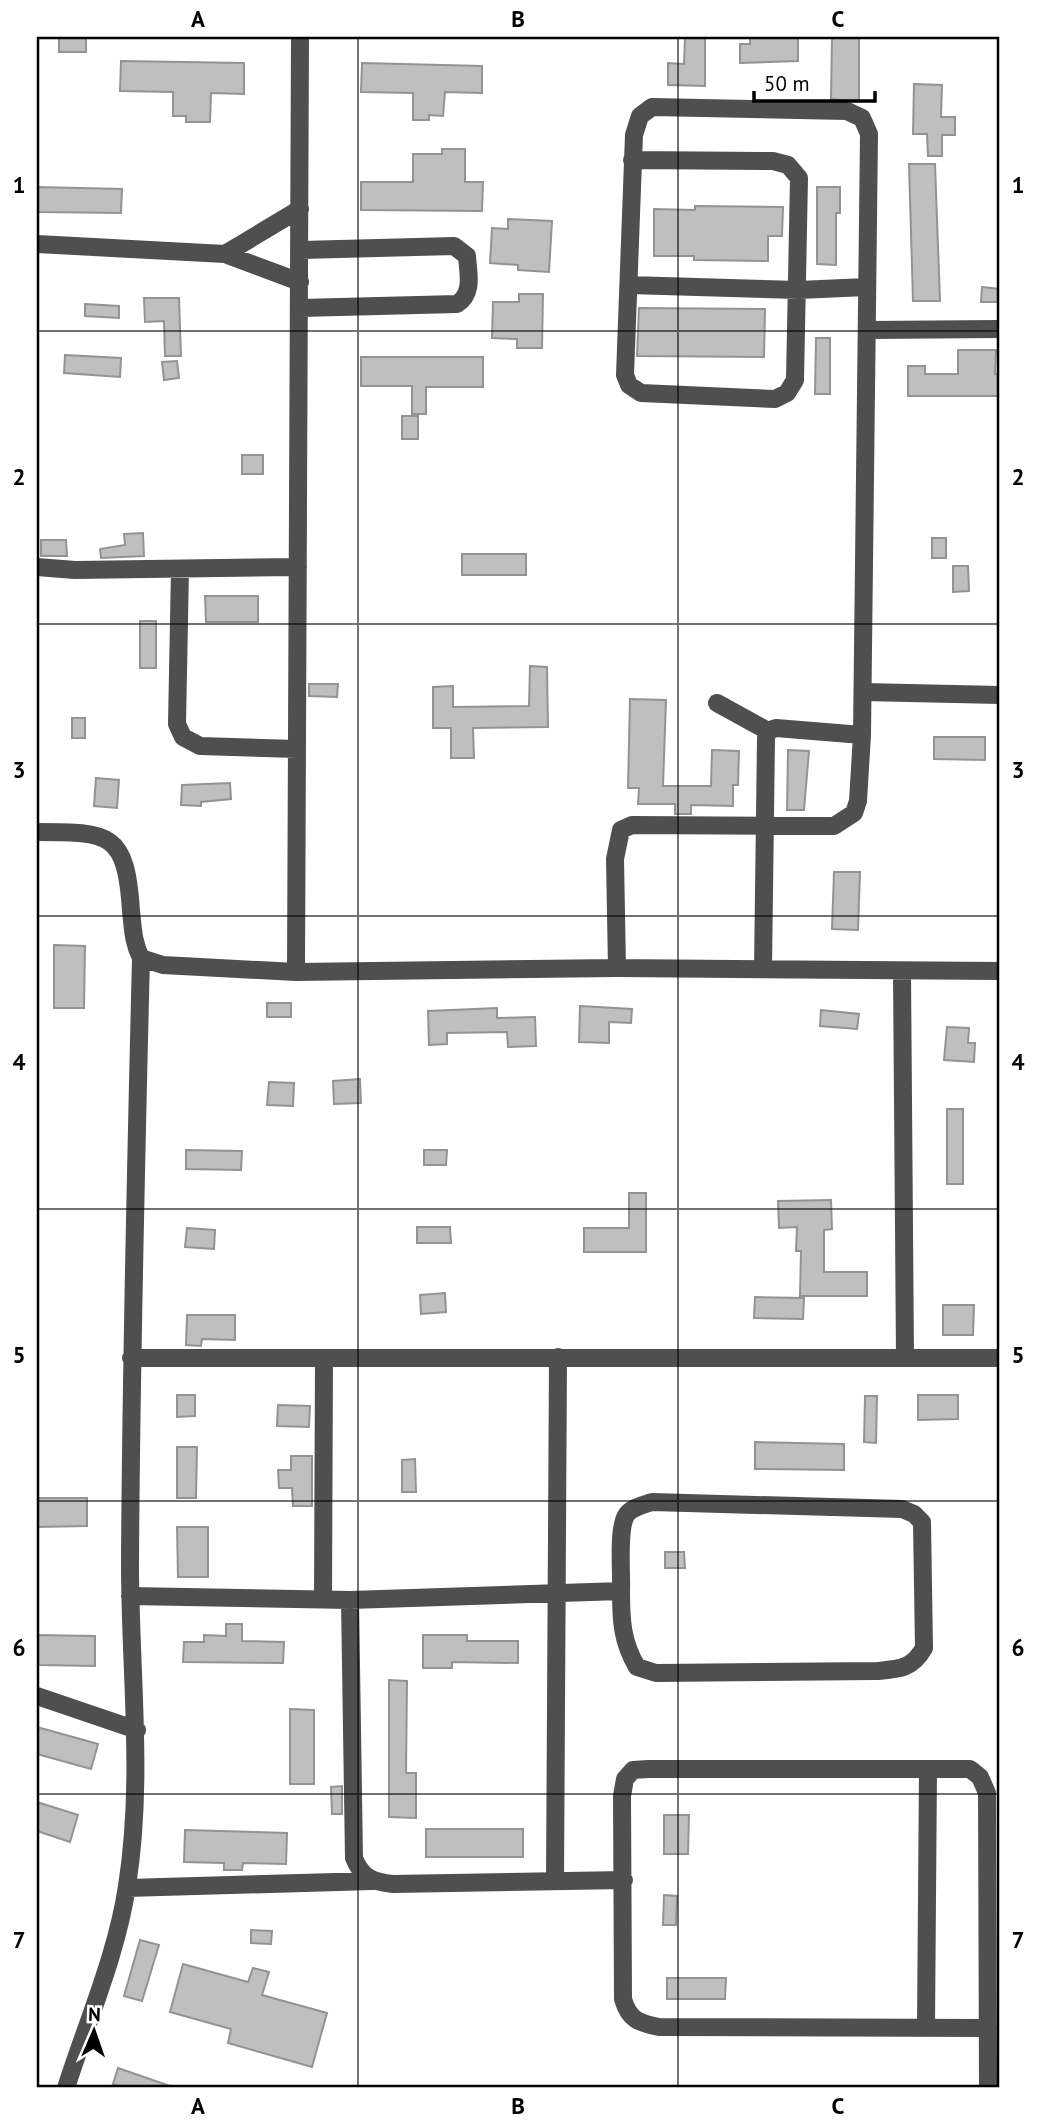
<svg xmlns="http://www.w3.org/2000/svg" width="1037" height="2125" font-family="'PT Sans',sans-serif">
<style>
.building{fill:#bfbfbf;stroke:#939393;stroke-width:2}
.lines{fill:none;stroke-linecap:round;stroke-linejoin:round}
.minor{stroke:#4f4f4f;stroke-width:18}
.grid{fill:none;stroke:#000;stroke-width:2;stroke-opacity:0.55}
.neatline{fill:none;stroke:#000;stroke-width:2.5}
.grid-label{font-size:23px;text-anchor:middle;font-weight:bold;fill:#000}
</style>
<rect width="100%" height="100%" fill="#fff"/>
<path class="building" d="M 59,37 L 86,37 L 86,52 L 59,52 Z
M 750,37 L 798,37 L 798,61 L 740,63 L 740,44 L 750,44 Z
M 832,37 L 859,37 L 859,102 L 831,99 Z
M 685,38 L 705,38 L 705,86 L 668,85 L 668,63 L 684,64 Z
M 121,61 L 244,63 L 244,94 L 211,93 L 210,122 L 186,122 L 186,116 L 173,116 L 173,92 L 120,91 Z
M 362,63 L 482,66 L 482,93 L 445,92 L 443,116 L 429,115 L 429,120 L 413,120 L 413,93 L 361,92 Z
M 914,84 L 942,85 L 941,117 L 955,117 L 955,135 L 942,135 L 942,156 L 928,156 L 927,134 L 913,134 Z
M 442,149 L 465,149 L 465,182 L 483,182 L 482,211 L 361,210 L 361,182 L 413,182 L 413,154 L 442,154 Z
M 909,164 L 935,164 L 940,301 L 913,301 Z
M 37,187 L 122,189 L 121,213 L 37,212 Z
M 817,187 L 840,187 L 840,213 L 836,213 L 836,265 L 817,264 Z
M 695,206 L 783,207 L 782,236 L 768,236 L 768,261 L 694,260 L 694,256 L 654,256 L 654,209 L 695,210 Z
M 508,219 L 552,221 L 549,272 L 518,270 L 518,265 L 490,263 L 492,228 L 508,229 Z
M 982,287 L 1000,289 L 1000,302 L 981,302 Z
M 519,294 L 543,294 L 542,348 L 517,348 L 517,339 L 492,338 L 493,302 L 519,302 Z
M 144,298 L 179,298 L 181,356 L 165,356 L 164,321 L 145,322 Z
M 85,304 L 119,306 L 119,318 L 85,316 Z
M 639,308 L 765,309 L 764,357 L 637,356 Z
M 816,338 L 830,338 L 830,394 L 815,394 Z
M 958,350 L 996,350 L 995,374 L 1000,374 L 1000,396 L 908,396 L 908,366 L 925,366 L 925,374 L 958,374 Z
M 65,355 L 121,358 L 120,377 L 64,373 Z
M 361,357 L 483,357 L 483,387 L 426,387 L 426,414 L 412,414 L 412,386 L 361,386 Z
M 177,361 L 179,378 L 164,380 L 162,362 Z
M 402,416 L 418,416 L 418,439 L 402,439 Z
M 242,455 L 263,455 L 263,474 L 242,474 Z
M 143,533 L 144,556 L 101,558 L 100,549 L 125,545 L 124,534 Z
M 932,538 L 946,538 L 946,558 L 932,558 Z
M 41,540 L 66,540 L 67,556 L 41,556 Z
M 462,554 L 526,554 L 526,575 L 462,575 Z
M 953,566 L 968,566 L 969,591 L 953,592 Z
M 205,596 L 258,596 L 258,622 L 206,622 Z
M 140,621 L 156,621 L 156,668 L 140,668 Z
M 530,666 L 547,667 L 548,727 L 473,728 L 474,758 L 451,758 L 451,728 L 433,728 L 433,687 L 453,686 L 453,707 L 529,706 Z
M 309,684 L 338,684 L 337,697 L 309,696 Z
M 630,699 L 666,700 L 663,786 L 711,786 L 712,750 L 739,751 L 738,785 L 733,785 L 733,806 L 691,805 L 691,814 L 675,814 L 675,804 L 638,804 L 639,788 L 628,788 Z
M 72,718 L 85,718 L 85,738 L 72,738 Z
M 934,737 L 985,737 L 985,760 L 934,759 Z
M 788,750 L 809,751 L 804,810 L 787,810 Z
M 96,778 L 119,780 L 117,808 L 94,806 Z
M 230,783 L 231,799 L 201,802 L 201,806 L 181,805 L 182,785 Z
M 834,872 L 860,872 L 858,930 L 832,929 Z
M 54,945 L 85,946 L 84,1008 L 54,1008 Z
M 267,1003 L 291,1003 L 291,1017 L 267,1017 Z
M 580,1006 L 632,1009 L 631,1023 L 609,1022 L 609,1043 L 579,1042 Z
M 497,1008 L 497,1018 L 535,1017 L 536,1046 L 508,1047 L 507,1032 L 447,1033 L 447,1044 L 429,1045 L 428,1011 Z
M 821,1010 L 859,1014 L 857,1029 L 820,1026 Z
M 947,1027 L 969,1028 L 968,1043 L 975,1043 L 974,1062 L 944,1060 Z
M 360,1079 L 361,1103 L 334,1104 L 333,1081 Z
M 269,1082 L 294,1083 L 293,1106 L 267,1105 Z
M 947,1109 L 963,1109 L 963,1184 L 947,1184 Z
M 186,1150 L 242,1151 L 241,1170 L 186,1169 Z
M 424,1150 L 447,1150 L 446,1165 L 424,1165 Z
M 629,1193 L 646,1193 L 646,1252 L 584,1252 L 584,1228 L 629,1228 Z
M 831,1200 L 832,1229 L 824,1230 L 824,1272 L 867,1272 L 867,1296 L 800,1296 L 801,1251 L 796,1251 L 797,1227 L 779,1228 L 778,1201 Z
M 417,1227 L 450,1227 L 451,1243 L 417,1243 Z
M 187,1228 L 215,1230 L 214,1249 L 185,1247 Z
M 445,1293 L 446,1312 L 421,1314 L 420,1295 Z
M 755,1297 L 804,1298 L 803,1319 L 754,1318 Z
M 943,1305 L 974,1305 L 973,1335 L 943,1335 Z
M 187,1315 L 235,1315 L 235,1340 L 202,1339 L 201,1346 L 186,1345 Z
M 177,1395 L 195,1395 L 195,1416 L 177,1417 Z
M 918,1395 L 958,1395 L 958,1419 L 918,1420 Z
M 865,1396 L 877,1396 L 876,1443 L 864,1442 Z
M 278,1405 L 310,1406 L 309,1427 L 277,1426 Z
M 755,1442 L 844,1444 L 844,1470 L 755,1469 Z
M 177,1447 L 197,1447 L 196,1498 L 177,1498 Z
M 291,1456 L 312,1456 L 312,1506 L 293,1506 L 292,1488 L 279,1488 L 278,1470 L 291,1470 Z
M 415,1459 L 416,1492 L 402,1492 L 402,1460 Z
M 37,1498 L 87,1498 L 87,1526 L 37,1527 Z
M 177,1527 L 208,1527 L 208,1577 L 178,1577 Z
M 665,1552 L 684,1552 L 685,1568 L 665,1568 Z
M 226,1624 L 242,1624 L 242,1641 L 284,1642 L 283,1663 L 183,1662 L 184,1642 L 204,1642 L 204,1635 L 226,1636 Z
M 37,1635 L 95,1636 L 95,1666 L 37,1665 Z
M 423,1635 L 467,1635 L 467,1641 L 518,1641 L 518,1663 L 452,1662 L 452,1668 L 423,1668 Z
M 389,1680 L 407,1681 L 406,1773 L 416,1773 L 416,1818 L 389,1817 Z
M 290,1709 L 314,1710 L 314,1784 L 290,1784 Z
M 37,1727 L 98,1744 L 91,1769 L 37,1754 Z
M 342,1786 L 342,1814 L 332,1814 L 331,1787 Z
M 37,1802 L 78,1815 L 70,1842 L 37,1831 Z
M 664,1815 L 689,1815 L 688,1854 L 664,1854 Z
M 426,1829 L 523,1829 L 523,1857 L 426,1857 Z
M 185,1830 L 287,1833 L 286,1864 L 243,1863 L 242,1870 L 224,1870 L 224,1863 L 184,1862 Z
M 664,1895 L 677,1896 L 676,1925 L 663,1925 Z
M 251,1930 L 272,1931 L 271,1944 L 251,1943 Z
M 140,1940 L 159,1945 L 142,2001 L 124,1996 Z
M 183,1964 L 248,1982 L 253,1968 L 269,1972 L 262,1995 L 327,2013 L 312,2067 L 228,2043 L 231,2029 L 170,2012 Z
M 667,1978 L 726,1978 L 725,1999 L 667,1999 Z
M 118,2068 L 170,2086 L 170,2088 L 124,2088 L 113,2084 Z"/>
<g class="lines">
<path class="minor" d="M 37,244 L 225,254 L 300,282
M 225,254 L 300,209
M 629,285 L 799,290 L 866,287
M 300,308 L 457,304 C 474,293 468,273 467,256 L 454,246 L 301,250
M 867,330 L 1000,329
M 37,567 L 75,570 L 298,567
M 180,569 L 177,724 L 183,737 L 200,746 L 297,749
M 863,692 L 1000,695
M 717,703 L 768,731
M 37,832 C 110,832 126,832 131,911 C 133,929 133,942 141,958 L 163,965 L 296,972 L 617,968 L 1000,971
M 617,968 L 615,859 L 621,830 L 632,825 L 834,826 L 854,813 L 858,801 L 862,735 L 869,134 L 862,118 L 847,111 L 652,107 L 640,116 L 634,135 L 625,375 L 629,385 L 641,393 L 775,399 L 787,393 L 795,380 L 799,178 L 788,165 L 773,161 L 632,160
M 763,969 L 766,738 L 768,731 L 776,728 L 862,735
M 296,972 L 300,37
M 902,973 L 905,1357
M 131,1358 L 1000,1358
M 130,1596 L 350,1600 L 354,1858 C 362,1878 373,1882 393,1884 L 624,1880
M 323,1599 L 324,1358
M 350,1600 L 621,1591 C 621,1620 622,1642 637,1667 L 656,1673 L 877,1671 C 899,1669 912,1669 924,1648 L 922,1522 L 914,1514 L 902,1509 L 652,1502 C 643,1505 633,1507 627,1514 C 617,1527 622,1574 621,1591
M 37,1696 L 137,1730
M 555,1881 L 558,1357
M 127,1888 L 372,1881
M 926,2026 L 928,1769
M 66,2088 C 87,2022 117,1954 127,1886 C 144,1779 130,1672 130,1565 C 131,1363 136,1160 141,958
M 988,2088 L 987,1793 L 980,1777 L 970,1769 L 648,1769 L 633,1770 L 625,1779 L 622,1796 L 623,1999 C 629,2020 639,2023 659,2027 L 988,2028"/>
</g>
<path class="grid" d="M 358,37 L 358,2088M 678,37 L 678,2088M 37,331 L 1000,331M 37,624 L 1000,624M 37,916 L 1000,916M 37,1209 L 1000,1209M 37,1501 L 1000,1501M 37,1794 L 1000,1794"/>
<rect width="1037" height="2125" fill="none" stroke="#ffffff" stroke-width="77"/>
<g transform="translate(94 2031) rotate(2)" stroke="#ffffff" stroke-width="5" paint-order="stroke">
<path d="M0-5L12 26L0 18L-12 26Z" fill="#000000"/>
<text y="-10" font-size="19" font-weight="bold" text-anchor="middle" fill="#000000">N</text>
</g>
<path d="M754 91v10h121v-10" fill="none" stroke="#000000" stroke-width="3.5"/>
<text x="764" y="91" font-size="21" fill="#000000" stroke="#ffffff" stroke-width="5" paint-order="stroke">50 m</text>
<rect x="38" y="38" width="960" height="2048" class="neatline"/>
<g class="grid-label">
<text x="198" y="27">A</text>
<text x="518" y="27">B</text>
<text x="838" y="27">C</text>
<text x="19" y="193">1</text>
<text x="1018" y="193">1</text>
<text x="19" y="485">2</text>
<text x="1018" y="485">2</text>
<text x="19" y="778">3</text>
<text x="1018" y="778">3</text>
<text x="19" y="1070">4</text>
<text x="1018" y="1070">4</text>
<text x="19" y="1363">5</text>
<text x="1018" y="1363">5</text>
<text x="19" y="1656">6</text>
<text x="1018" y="1656">6</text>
<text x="19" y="1948">7</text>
<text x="1018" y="1948">7</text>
<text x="198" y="2114">A</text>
<text x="518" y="2114">B</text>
<text x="838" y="2114">C</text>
</g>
</svg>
